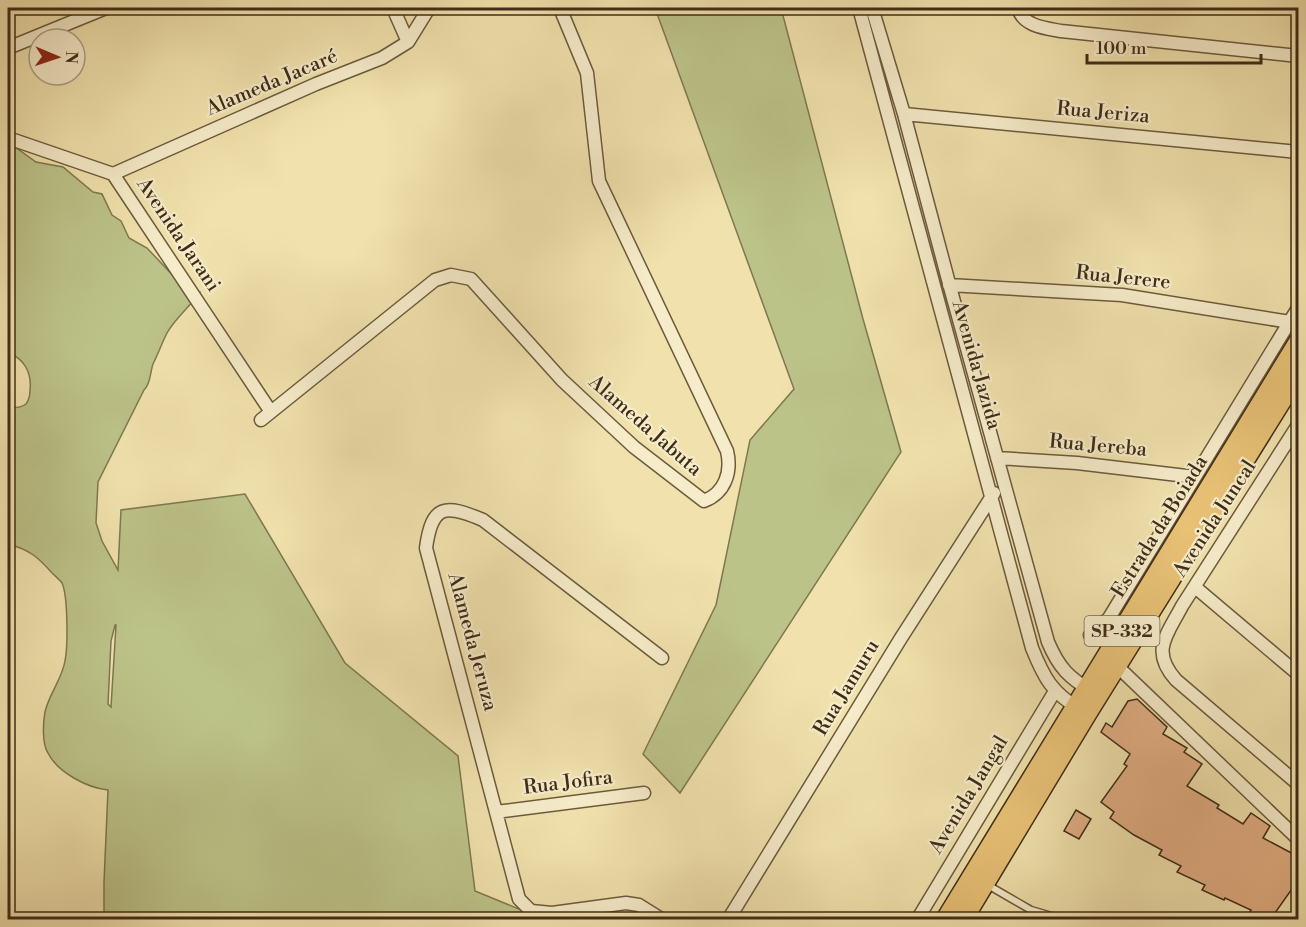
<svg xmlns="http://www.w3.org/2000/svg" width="1306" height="927" font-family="'Libre Bodoni',serif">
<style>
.green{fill:#bcc389;stroke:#7e7850;stroke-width:1.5;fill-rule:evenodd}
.building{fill:#e1ae84;stroke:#3f2c18;stroke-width:1.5}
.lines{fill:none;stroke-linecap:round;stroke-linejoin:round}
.lane-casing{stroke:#6c5a3d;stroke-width:9}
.street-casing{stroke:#6c5a3d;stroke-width:15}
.primary-casing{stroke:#3f2c18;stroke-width:21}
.lane{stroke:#f6ecca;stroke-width:6}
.street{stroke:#f6ecca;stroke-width:12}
.primary{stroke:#e8c176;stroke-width:18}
.labels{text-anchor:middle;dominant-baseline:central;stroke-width:4.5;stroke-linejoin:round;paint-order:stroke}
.shield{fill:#f6ecca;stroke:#76664d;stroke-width:1.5}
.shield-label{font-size:18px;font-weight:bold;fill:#3f2c18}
.street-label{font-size:20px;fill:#3f2c18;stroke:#f6ecca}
</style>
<rect width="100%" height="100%" fill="#f1e2ad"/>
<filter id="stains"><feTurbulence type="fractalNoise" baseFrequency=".00333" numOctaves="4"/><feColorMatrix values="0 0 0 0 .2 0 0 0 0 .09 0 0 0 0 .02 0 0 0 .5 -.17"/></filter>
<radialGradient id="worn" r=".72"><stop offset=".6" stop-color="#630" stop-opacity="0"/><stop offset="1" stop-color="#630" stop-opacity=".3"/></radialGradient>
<path class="green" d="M 655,8 L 781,8 L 863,319 L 901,452 L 680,793 L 643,754 L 716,605 L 750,440 L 794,389 Z
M 8,142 L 36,162 L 63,167 L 93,192 L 102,194 L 112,215 L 121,221 L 129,238 L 147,248 L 182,285 L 200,292 C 190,307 176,317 167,333 C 162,343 158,354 153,364 C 150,372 151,384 144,390 L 98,482 L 96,523 L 102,541 L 118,570 L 121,510 L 245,494 L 345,663 L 458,756 L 475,891 L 536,916 L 559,919 L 104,919 L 104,882 L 108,790 C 88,788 58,773 48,753 C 42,744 43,723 45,712 C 49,694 62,679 65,661 C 68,646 68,596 62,583 C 60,580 55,576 52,573 C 38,557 30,550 8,544 L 8,408 C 14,408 21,408 26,404 C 29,400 30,395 30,390 C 32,373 24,358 8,353 ZM 115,625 L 116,625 L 111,707 L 108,704 L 111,641 Z"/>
<path class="building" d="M 1137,699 L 1167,727 L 1163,734 L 1187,748 L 1184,752 L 1202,764 L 1187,786 L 1219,805 L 1217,808 L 1243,824 L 1251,813 L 1270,826 L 1263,838 L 1299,857 L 1299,879 L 1270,920 L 1252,920 L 1247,917 L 1251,910 L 1225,898 L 1224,900 L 1202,890 L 1205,885 L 1177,872 L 1181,866 L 1159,855 L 1162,850 L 1134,835 L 1110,818 L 1114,812 L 1101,802 L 1127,766 L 1124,764 L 1130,754 L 1101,732 L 1106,723 L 1112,727 L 1128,701 Z
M 1076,810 L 1091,819 L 1079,839 L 1064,831 Z"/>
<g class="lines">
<g class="lane-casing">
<path id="lane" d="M 986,884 L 1031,910 L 1065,920"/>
</g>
<g class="street-casing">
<path id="street" d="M 393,8 L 408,42
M 859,8 L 1032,648 C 1044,678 1052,693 1081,710
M 872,8 L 904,114 L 950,287 L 1048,642 C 1059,668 1069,678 1093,692
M 1018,8 C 1023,26 1044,28 1061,31 L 1298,56
M 8,48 L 106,8
M 904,114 L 1298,152
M 8,138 L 113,174 L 271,412
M 113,174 L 316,84 L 382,58 L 408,42 L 429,8
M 949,285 L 1122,295 L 1290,322
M 261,420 L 435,280 L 451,275 L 471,279 L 562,380 L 634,447 L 704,501 C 725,493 732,472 727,451 L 599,181 L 587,73 L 560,8
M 1298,425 L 1182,606 C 1167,635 1150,651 1176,680 L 1298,784
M 997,458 L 1077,463 L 1195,477
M 1195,587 L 1298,674
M 1090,635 L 1109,618 L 1298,308
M 662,658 L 483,520 C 445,504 432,504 426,548 L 519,899 L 531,911 L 552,913 L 626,903 L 639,905 L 663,920
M 1117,666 L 1298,839
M 496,812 L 644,793
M 728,920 L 901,638 L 994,493
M 917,920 L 1055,691"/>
</g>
<g class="primary-casing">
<path id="primary" d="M 945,920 L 1298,342
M 963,920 L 1087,714 L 1298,375"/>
</g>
<use href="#lane" class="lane"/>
<use href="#street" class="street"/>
<use href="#primary" class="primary"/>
</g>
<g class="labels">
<rect class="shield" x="1084.5" y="616" width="75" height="30" rx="4.5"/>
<g class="shield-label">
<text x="1122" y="631">SP-332</text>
</g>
<g class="street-label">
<text transform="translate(272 83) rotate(-23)">Alameda Jacaré</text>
<text transform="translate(1103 113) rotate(5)">Rua Jeriza</text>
<text transform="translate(178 235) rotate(56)">Avenida Jarani</text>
<text transform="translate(1123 278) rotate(6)">Rua Jerere</text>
<text transform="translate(976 365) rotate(74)">Avenida Jazida</text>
<text transform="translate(645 426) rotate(41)">Alameda Jabuta</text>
<text transform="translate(1098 446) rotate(5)">Rua Jereba</text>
<text transform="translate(1215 519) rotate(-57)">Avenida Juncal</text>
<text transform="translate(1160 527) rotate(-58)">Estrada da Boiada</text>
<text transform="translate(472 642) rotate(75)">Alameda Jeruza</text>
<text transform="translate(847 688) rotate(-59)">Rua Jamuru</text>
<text transform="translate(568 783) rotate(-7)">Rua Jofira</text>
<text transform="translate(969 795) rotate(-59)">Avenida Jangal</text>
</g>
</g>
<rect width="1306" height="927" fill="none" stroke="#f1e2ad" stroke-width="30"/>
<rect x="9" y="9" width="1288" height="909" fill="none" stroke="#3f2c18" stroke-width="3"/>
<rect x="15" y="15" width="1276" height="897" fill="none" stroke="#3f2c18" stroke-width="1.5"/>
<g transform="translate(57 57) rotate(92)"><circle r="28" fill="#f6ecca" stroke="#ad9f83" stroke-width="1.5"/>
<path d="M0-4.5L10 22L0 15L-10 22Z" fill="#8f2418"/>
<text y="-9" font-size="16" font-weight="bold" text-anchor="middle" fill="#3f2c18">N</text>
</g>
<path d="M1087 54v9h174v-9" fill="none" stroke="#3f2c18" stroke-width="3"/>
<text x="1096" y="54" font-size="18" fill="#3f2c18" stroke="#f6ecca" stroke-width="4.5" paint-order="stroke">100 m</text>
<rect width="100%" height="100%" filter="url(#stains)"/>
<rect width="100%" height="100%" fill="url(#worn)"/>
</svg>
